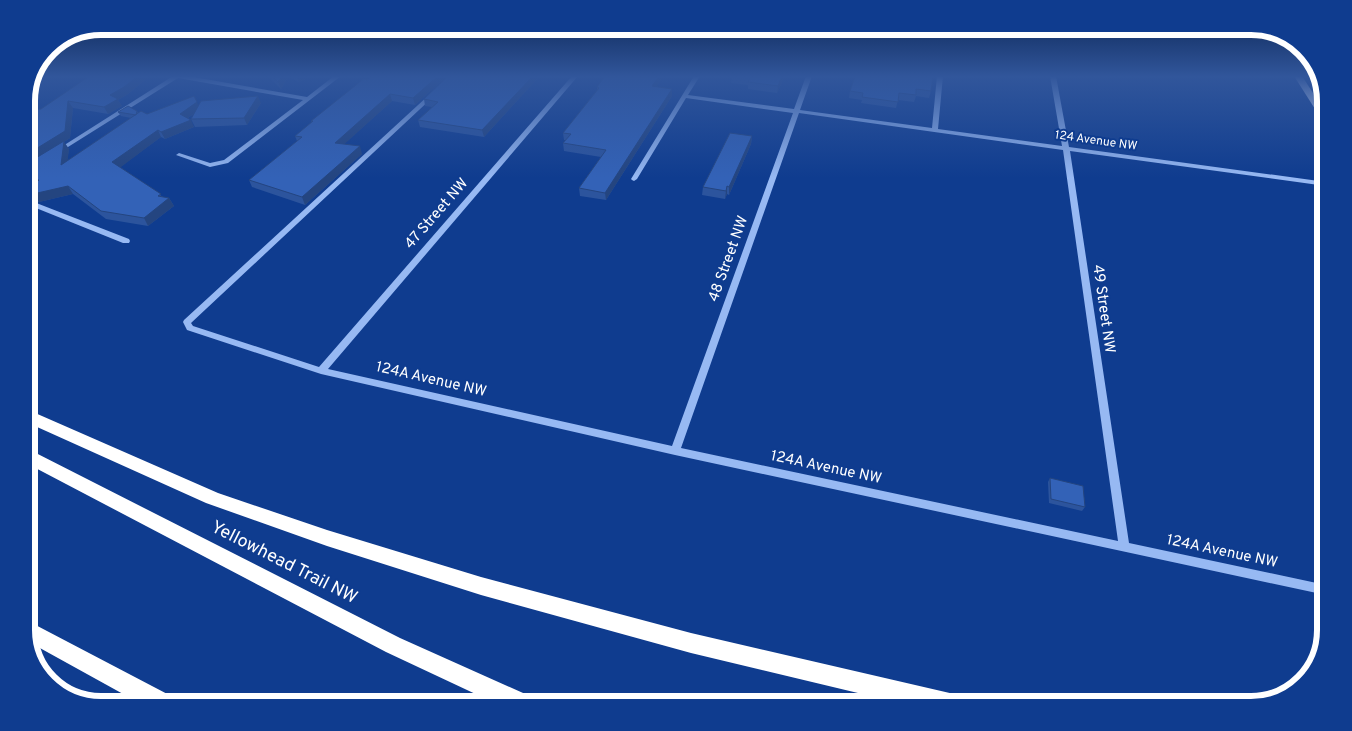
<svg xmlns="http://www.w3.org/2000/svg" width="1352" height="731" font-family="Overpass,sans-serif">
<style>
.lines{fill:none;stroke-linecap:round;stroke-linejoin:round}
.minor{fill:#97b9f3;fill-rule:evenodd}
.major{fill:#e4ecff;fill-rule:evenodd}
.highway{fill:#fff;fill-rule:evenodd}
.wall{fill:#2c549d}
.shaded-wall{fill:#244580}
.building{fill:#3362b7;stroke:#244580}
.labels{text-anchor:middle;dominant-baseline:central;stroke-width:4;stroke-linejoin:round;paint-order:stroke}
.far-street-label{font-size:12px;fill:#fff;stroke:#0f3c8f}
.street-label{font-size:15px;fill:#fff;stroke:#0f3c8f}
.near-street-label{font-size:18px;fill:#fff;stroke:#0f3c8f}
.rim{fill:none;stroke:#fff;stroke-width:6}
</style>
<rect width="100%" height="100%" fill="#0f3c8f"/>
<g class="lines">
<path class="minor" d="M 173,76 L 188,76 L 307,97 L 334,76 L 341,76 L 228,163 L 210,167 L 176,155 L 179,153 L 210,163 L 224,160 L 303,100 L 178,78 L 60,152 L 55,151 Z
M 572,76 L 578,76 L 328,369 L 672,446 L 793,113 L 686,98 L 637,179 L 634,181 L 632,180 L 631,179 L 694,76 L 700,76 L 688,95 L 794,109 L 806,76 L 812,76 L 800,110 L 932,128 L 937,76 L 943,76 L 938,129 L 1062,146 L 1050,76 L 1056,76 L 1069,147 L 1326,182 L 1326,186 L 1070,151 L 1129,543 L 1326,585 L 1326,595 L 675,455 L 321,374 L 187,330 L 183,322 L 184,320 L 430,94 L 434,94 L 434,96 L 191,323 L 193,326 L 319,367 ZM 799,113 L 1063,150 L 1118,541 L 681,448 Z
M 26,199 L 129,239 L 130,241 L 129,243 L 123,243 L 26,204 Z"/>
<path class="major" d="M 1294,76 L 1302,76 L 1326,113 L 1326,122 L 1322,120 Z"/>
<path class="highway" d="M 26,409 L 218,493 L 327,530 L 481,577 L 691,633 L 954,694 L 962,697 L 965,705 L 908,705 L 691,653 L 481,595 L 327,546 L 206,503 L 26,422 Z
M 26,448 L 400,638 L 532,697 L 535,705 L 499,705 L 386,652 L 26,463 Z
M 26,620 L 173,697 L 176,705 L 143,705 L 29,642 L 26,635 Z"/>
</g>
<path class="wall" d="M 87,76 L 150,76 L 128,94 L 118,100 L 122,106 L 108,114 L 73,108 L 70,138 L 64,142 L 69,149 L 67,161 L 131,118 L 121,116 L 118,112 L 137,111 L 138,113 L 147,114 L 198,105 L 261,103 L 247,125 L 195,127 L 191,119 L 195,113 L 188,118 L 194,127 L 165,139 L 161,137 L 120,167 L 163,197 L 169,198 L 174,206 L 148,226 L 106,219 L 73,194 L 39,202 L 29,198 L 26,194 L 26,111 L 41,109 L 88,77 Z
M 268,76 L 313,76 L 299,82 L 288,77 L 281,89 Z
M 447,76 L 415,105 L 392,101 L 344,144 L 362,154 L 305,205 L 252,187 L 249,180 L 297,141 L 295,136 L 311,123 L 311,121 L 367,80 Z
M 448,76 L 538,76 L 538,78 L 484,137 L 420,127 L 418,120 L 432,107 L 425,106 L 424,99 Z
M 732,76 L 785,76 L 777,93 L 748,89 L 748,85 L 731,83 Z
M 855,76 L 931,91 L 929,98 L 916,96 L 914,102 L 898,100 L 896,108 L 861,103 L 862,100 L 849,98 L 850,91 Z
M 597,87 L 656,87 L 672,96 L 606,200 L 580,196 L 579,188 L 601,157 L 564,151 L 563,143 L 566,140 L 564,140 L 563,133 L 597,90 Z
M 752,136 L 751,144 L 729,195 L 727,194 L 725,199 L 702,195 L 703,187 Z
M 1050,478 L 1085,507 L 1082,511 L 1049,503 L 1048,482 Z"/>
<path class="shaded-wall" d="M 138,76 L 150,76 L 128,94 L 118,100 L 122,106 L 108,114 L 104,107 L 110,95 Z
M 282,76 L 288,76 L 288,77 L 281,89 L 278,82 Z
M 297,76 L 313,76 L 299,82 Z
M 438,76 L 447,76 L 415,105 L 413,98 Z
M 533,76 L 538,76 L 538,78 L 484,137 L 482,130 Z
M 659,76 L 664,76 L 652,93 L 652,86 Z
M 782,76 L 785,76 L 777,93 L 778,86 Z
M 672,89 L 672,96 L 606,200 L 605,193 Z
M 390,94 L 392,101 L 338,150 L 335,143 Z
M 258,96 L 261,103 L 247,125 L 244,118 Z
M 68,101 L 73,108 L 70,138 L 64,142 L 69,149 L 66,173 L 26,166 L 26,155 Z
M 197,102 L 200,109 L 184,121 L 180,114 Z
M 191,120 L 194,127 L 165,139 L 161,132 Z
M 158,130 L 161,137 L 117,170 L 112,162 Z
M 752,136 L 751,144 L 729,195 L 729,187 Z
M 360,146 L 362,154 L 305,205 L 302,197 Z
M 39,180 L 26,191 L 26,182 Z
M 68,186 L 73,194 L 39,202 L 33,194 Z
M 727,186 L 727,194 L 725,199 L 726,191 Z
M 169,198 L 174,206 L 148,226 L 144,218 Z"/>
<path class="building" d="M 87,76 L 138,76 L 124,87 L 110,95 L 118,99 L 104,107 L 68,101 L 65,131 L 26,155 L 26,111 L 41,109 L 88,77 Z
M 272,76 L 282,76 L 278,82 Z
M 372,76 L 438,76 L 413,98 L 390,94 L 335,143 L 360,146 L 302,197 L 249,180 L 302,137 L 295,136 L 313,121 L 311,121 L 366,77 L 366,80 Z
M 448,76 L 533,76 L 482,130 L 418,120 L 438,102 L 424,99 Z
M 605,76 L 659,76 L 652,86 L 672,89 L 605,193 L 579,188 L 606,150 L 563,143 L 571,134 L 563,133 L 599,88 L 597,87 Z
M 735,76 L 782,76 L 778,86 L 748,82 L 750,78 Z
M 855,76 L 933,76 L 931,91 L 916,89 L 916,95 L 899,93 L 898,102 L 862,97 L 863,93 L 850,91 Z
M 194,96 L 197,102 L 180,114 L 191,120 L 161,132 L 158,130 L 112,162 L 161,194 L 158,196 L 169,198 L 144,218 L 101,211 L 68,186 L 33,194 L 26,192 L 26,189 L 39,180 L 26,182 L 26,164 L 64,141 L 61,165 L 141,111 L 147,114 Z
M 258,96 L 244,118 L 191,119 L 201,101 Z
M 128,106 L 137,111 L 136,115 L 118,112 Z
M 730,133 L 752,136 L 729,187 L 727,186 L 726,191 L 703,187 Z
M 1050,478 L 1083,486 L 1085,507 L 1051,499 Z"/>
<linearGradient id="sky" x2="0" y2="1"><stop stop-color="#08214f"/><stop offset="0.43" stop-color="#31569b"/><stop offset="1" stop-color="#31569b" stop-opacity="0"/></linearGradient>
<rect width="1352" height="178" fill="url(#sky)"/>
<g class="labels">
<g class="far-street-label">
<text transform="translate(1096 141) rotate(8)">124 Avenue NW</text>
</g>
<g class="street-label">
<text transform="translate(437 214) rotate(-49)">47 Street NW</text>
<text transform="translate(729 259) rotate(-70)">48 Street NW</text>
<text transform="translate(1103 309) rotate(82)">49 Street NW</text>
<text transform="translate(431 380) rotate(13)">124A Avenue NW</text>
<text transform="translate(826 468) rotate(12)">124A Avenue NW</text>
<text transform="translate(1222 552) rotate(12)">124A Avenue NW</text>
</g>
<g class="near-street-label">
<text transform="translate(284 563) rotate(27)">Yellowhead Trail NW</text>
</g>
</g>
<path d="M0 0H1352V731H0ZM101 35H1251A66 66 0 0 1 1317 101V630A66 66 0 0 1 1251 696H101A66 66 0 0 1 35 630V101A66 66 0 0 1 101 35Z" fill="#0f3c8f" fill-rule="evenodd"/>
<path class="rim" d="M101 35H1251A66 66 0 0 1 1317 101V630A66 66 0 0 1 1251 696H101A66 66 0 0 1 35 630V101A66 66 0 0 1 101 35Z"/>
</svg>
